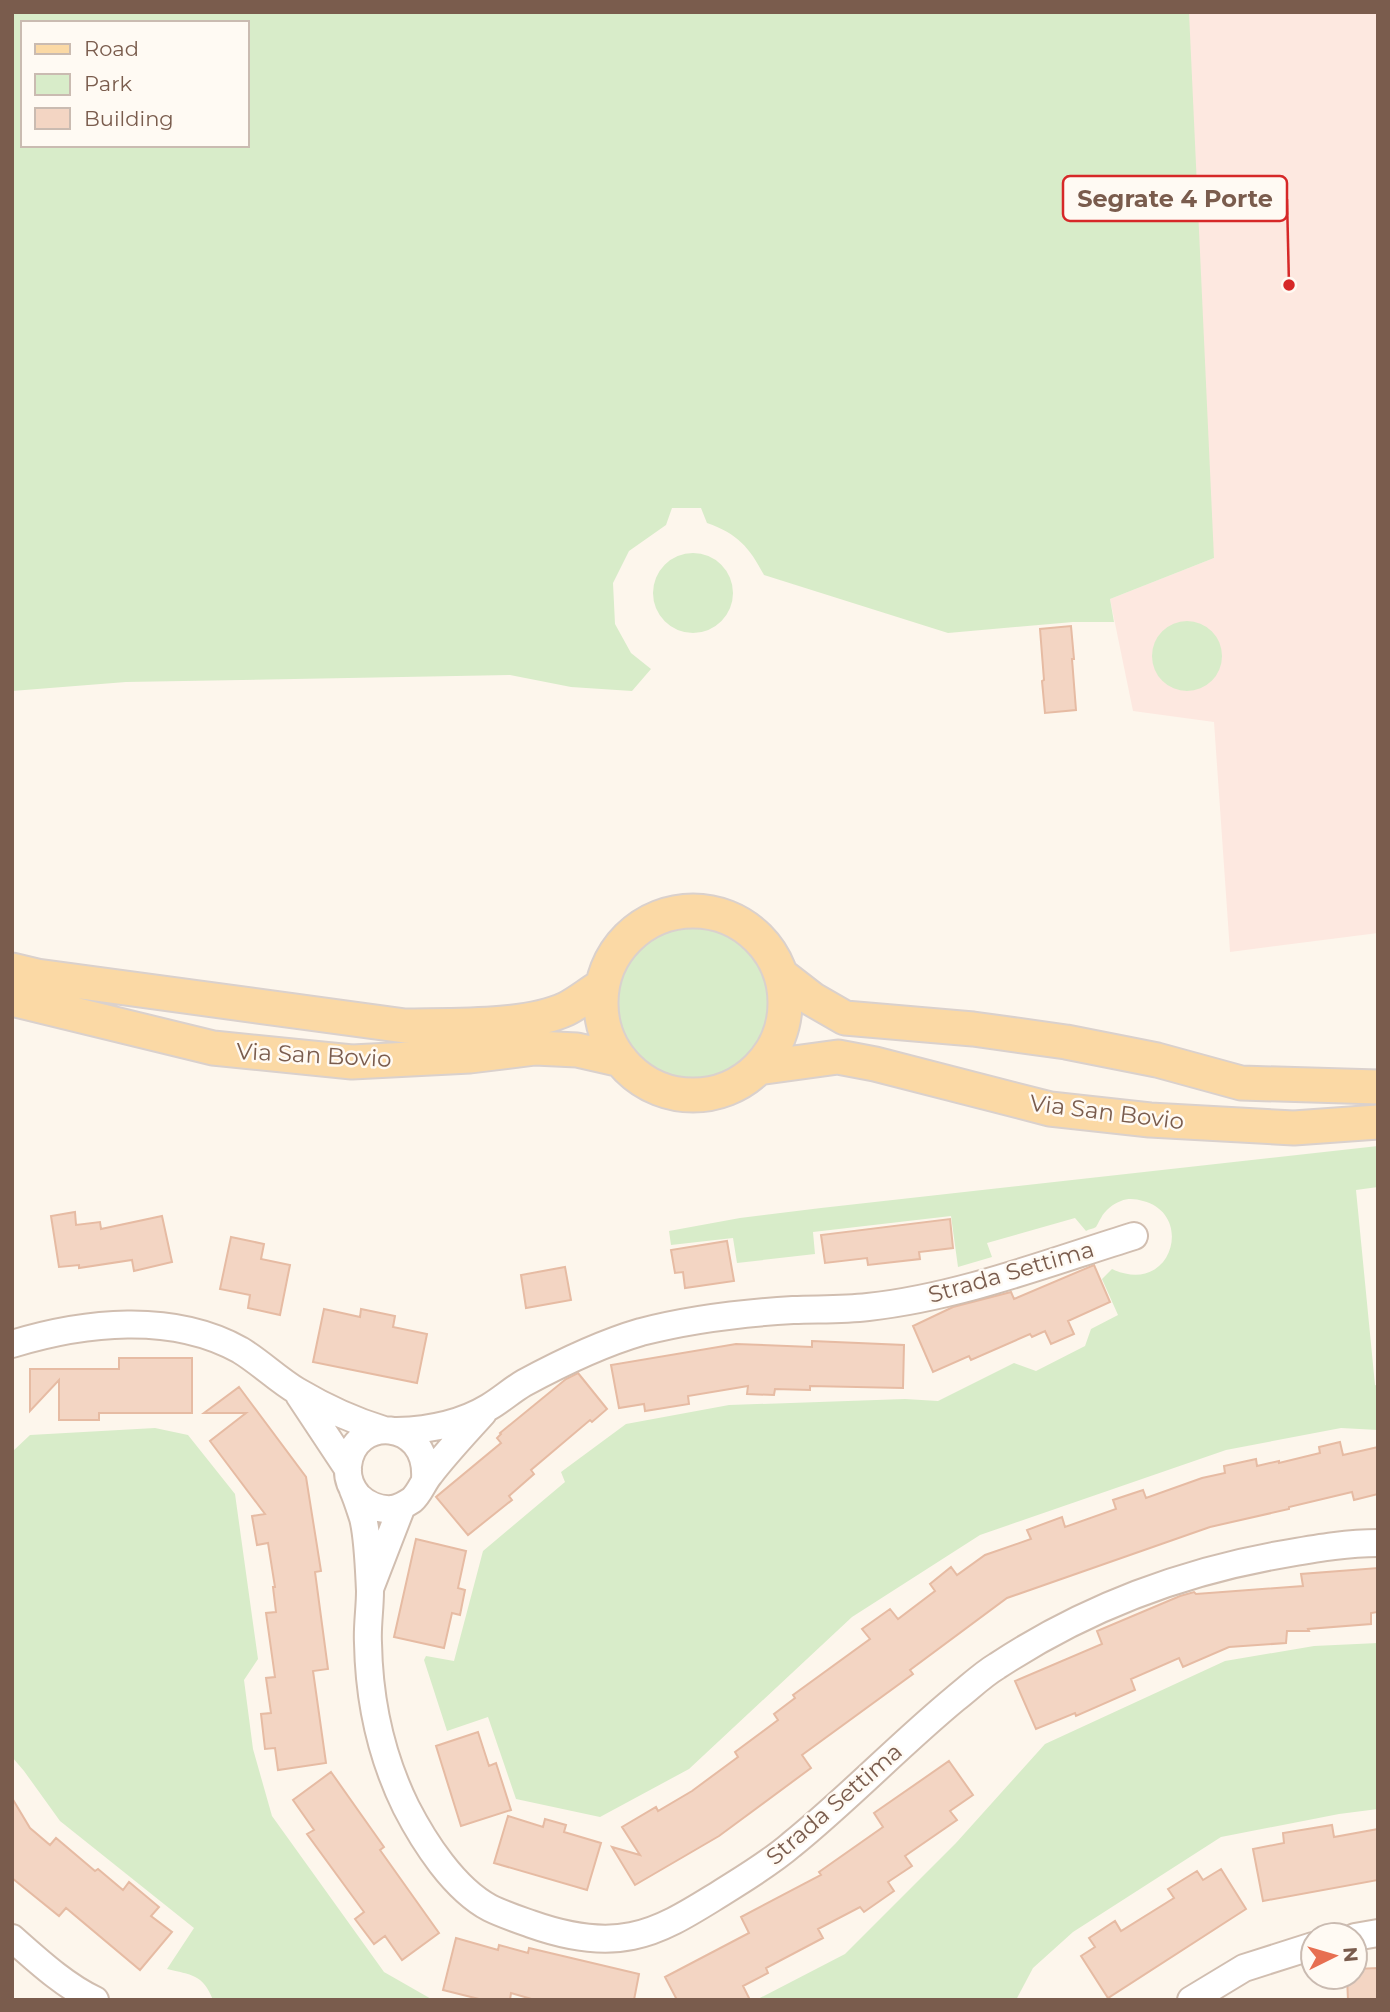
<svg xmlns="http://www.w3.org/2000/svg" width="1390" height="2012" font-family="Montserrat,sans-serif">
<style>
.commercial{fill:#fde8e0}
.green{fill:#d8ecc9;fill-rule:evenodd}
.building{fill:#f3d5c3;stroke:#e6bba3;stroke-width:2}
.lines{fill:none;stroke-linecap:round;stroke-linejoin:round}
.minor-casing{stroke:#d1beb0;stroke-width:30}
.major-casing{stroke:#dad1cd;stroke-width:37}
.minor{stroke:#fff;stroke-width:26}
.major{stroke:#fbd9a5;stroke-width:33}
.labels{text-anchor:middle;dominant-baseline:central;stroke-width:5;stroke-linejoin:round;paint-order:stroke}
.street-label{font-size:23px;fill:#7a5c4d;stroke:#fffaf3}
.leader{fill:none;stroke:#d62828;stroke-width:2.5}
.callout-dot{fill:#d62828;stroke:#fffaf3;stroke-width:2.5}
.callout{fill:#fffaf3;stroke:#d62828;stroke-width:2.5}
.callout-label{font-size:24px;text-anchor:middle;font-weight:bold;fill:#7a5c4d}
</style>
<rect width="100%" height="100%" fill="#fdf6ec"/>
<path class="commercial" d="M 1159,12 L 1378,12 L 1378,933 L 1230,952 L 1214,722 L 1133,711 L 1110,599 L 1214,558 Z"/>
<path class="green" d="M 12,12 L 1189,12 L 1214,558 L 1110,599 L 1114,622 L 1073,622 L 948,633 L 764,575 C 749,547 738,534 707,523 L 701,508 L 672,508 L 666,525 L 629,551 L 613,583 L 615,624 L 631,653 L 651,669 L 632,691 L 571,687 L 510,675 L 126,682 L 12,691 ZM 23,23 L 247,23 L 247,145 L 23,145 Z
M653 593a40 40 0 1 1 80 0a40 40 0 1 1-80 0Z
M1152 656a35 35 0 1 1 70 0a35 35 0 1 1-70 0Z
M615 1003a78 78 0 1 1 156 0a78 78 0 1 1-156 0Z
M 1378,1146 L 1378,1187 L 1356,1190 L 1375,1385 L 1378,1386 L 1378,1430 L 1341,1428 L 1226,1450 L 980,1535 L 852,1617 L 689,1769 L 600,1817 L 516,1799 L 488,1717 L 447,1731 L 424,1660 L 426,1656 L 454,1661 L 483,1551 L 565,1482 L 561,1472 L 626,1424 L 729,1405 L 905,1399 L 938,1401 L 1014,1363 L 1036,1371 L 1085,1346 L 1091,1329 L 1118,1315 L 1102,1279 L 1112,1269 C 1172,1297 1195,1214 1143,1201 C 1136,1199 1128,1198 1121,1201 C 1113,1204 1105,1210 1101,1218 C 1100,1219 1097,1226 1096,1227 C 1093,1229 1089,1229 1086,1231 L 1075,1218 L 987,1243 L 992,1257 L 958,1267 L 951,1216 L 813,1232 L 815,1254 L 737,1263 L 733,1238 L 671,1245 L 669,1231 L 740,1218 L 821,1208 Z
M 155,1428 L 188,1435 L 235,1494 L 258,1659 L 244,1680 L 253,1749 L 272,1816 L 384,1972 L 433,2000 L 213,2000 C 203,1974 191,1975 167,1969 L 194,1928 L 60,1821 L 24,1771 L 12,1757 L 12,1452 L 30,1435 Z
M 1378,1643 L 1378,1809 L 1339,1814 L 1221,1837 L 1073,1932 L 1033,1968 L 1016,2000 L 756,2000 L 845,1954 L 956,1843 L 1045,1744 L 1225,1661 L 1314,1646 Z"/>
<path class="building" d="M 1071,626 L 1074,659 L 1072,659 L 1076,710 L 1045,713 L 1042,681 L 1044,680 L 1040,629 Z
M 75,1212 L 76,1225 L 100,1222 L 101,1229 L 162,1216 L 172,1262 L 134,1271 L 132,1260 L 79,1268 L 79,1265 L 59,1267 L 51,1216 Z
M 950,1219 L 953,1248 L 919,1252 L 920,1259 L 868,1265 L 867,1258 L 825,1263 L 821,1235 Z
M 231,1237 L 264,1244 L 261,1259 L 290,1265 L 280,1315 L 248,1308 L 250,1295 L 220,1289 Z
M 727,1241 L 734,1281 L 685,1288 L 683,1272 L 675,1273 L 671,1250 Z
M 1094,1265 L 1110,1302 L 1068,1321 L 1074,1334 L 1051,1344 L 1045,1331 L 1032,1337 L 1030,1334 L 971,1360 L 969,1356 L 933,1372 L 913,1326 L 953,1307 L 1011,1292 L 1014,1299 Z
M 565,1267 L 571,1300 L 526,1308 L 521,1275 Z
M 324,1309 L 360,1317 L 361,1309 L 395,1316 L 393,1327 L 427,1334 L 417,1383 L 313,1362 Z
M 812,1341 L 904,1345 L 903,1388 L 810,1386 L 810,1390 L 775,1389 L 774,1395 L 747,1394 L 748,1386 L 688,1396 L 689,1404 L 645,1411 L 644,1404 L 619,1408 L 611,1365 L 736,1344 L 812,1347 Z
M 119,1358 L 192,1358 L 192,1413 L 99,1413 L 99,1420 L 59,1420 L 59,1380 L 30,1411 L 30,1369 L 119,1369 Z
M 578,1373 L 607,1409 L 592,1422 L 590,1420 L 531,1470 L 534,1474 L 509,1496 L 512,1500 L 468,1535 L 436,1497 L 501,1443 L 497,1438 L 501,1434 L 500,1433 L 566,1379 Z
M 239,1387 L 306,1477 L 321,1571 L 315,1572 L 328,1669 L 313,1671 L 326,1763 L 278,1770 L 275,1748 L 265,1749 L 261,1714 L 271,1713 L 266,1678 L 275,1677 L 266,1613 L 276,1612 L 273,1587 L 275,1587 L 268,1543 L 257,1545 L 252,1516 L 265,1514 L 210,1441 L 246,1413 L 204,1413 Z
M 1340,1442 L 1343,1455 L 1378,1447 L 1378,1494 L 1354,1500 L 1352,1492 L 1289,1507 L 1289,1509 L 1210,1527 L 1007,1598 L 910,1670 L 913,1674 L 802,1755 L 811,1768 L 719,1836 L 635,1885 L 612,1847 L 640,1855 L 622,1827 L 656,1807 L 658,1811 L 692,1791 L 738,1757 L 735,1752 L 778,1720 L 774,1714 L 795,1698 L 793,1695 L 870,1639 L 862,1629 L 890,1609 L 898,1619 L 935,1591 L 930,1584 L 951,1567 L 957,1575 L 985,1555 L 1031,1539 L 1027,1530 L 1062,1517 L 1065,1527 L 1116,1509 L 1113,1500 L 1143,1490 L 1146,1498 L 1202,1478 L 1225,1473 L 1224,1466 L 1256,1459 L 1257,1466 L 1279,1461 L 1279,1463 L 1320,1453 L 1319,1447 Z
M 416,1539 L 466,1551 L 458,1588 L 465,1590 L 460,1615 L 452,1613 L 444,1648 L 394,1637 Z
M 1378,1568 L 1378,1612 L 1371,1613 L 1371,1624 L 1308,1629 L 1309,1631 L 1287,1631 L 1286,1643 L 1229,1647 L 1183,1667 L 1179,1658 L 1131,1679 L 1135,1690 L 1076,1716 L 1075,1713 L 1036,1729 L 1015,1681 L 1102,1644 L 1097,1631 L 1180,1596 L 1194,1592 L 1196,1594 L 1303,1586 L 1301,1574 Z
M 478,1732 L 489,1766 L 496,1763 L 511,1810 L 461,1826 L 436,1746 Z
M 949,1761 L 973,1795 L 950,1811 L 957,1820 L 905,1856 L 912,1866 L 888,1882 L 894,1891 L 864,1912 L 860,1907 L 818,1929 L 823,1938 L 766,1968 L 768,1973 L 743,1986 L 750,2000 L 677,2000 L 665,1977 L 749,1933 L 741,1917 L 821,1875 L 819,1872 L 883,1827 L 874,1813 Z
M 331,1772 L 384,1847 L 380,1850 L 439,1933 L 402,1960 L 385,1936 L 374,1944 L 355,1919 L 364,1912 L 307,1834 L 314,1830 L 293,1800 Z
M 12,1798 L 30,1828 L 50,1845 L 56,1838 L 95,1871 L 98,1869 L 123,1890 L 129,1882 L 159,1907 L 151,1916 L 172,1932 L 140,1970 L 66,1908 L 59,1916 L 12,1878 Z
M 508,1816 L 543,1827 L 545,1819 L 566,1825 L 564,1832 L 601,1843 L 587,1890 L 494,1863 Z
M 1332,1825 L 1334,1837 L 1378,1829 L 1378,1880 L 1263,1901 L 1253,1849 L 1284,1843 L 1283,1833 Z
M 1221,1869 L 1246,1909 L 1108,1998 L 1081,1956 L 1095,1947 L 1089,1938 L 1115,1921 L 1121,1931 L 1174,1898 L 1168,1889 L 1197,1871 L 1203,1880 Z
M 456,1938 L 498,1950 L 499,1945 L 528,1953 L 529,1948 L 639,1974 L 634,2000 L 535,2000 L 511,1993 L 510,2000 L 483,2000 L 443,1990 Z
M 1378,1968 L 1378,2000 L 1348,2000 L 1347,1977 L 1355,1977 L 1355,1969 Z"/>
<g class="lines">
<g class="minor-casing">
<path id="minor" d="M 12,1344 C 84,1322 172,1312 240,1350 C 260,1362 277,1379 297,1391 C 324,1407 354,1421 384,1430
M 299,1395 L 348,1469
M 397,1431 C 430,1430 461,1424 489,1407 C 501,1400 512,1390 524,1383 C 561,1363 600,1344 641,1332 C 691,1319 742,1313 793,1310 C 818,1309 843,1310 868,1307 C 959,1297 1047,1263 1134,1236
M 425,1479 C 429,1418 353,1415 348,1466 C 347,1477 351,1488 358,1496 C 367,1505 380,1510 392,1509 C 399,1508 406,1504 412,1500 C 420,1493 423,1482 430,1474 C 446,1453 465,1433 483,1413
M 353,1490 C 357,1499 360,1509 363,1518 C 368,1537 369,1571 370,1591 C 370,1609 367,1626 368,1643 C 369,1699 381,1756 406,1807 C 424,1842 454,1889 490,1908 C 502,1914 517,1919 531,1924 C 562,1935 599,1943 632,1936 C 663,1930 692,1911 718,1895 C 743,1879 769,1864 791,1845 C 848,1799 899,1745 956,1698 C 970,1687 982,1675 997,1666 C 1085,1608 1186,1570 1290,1553 C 1319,1548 1348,1543 1378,1543
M 371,1586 L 402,1506
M 1355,1937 L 1378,1933
M 12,1938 C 37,1960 65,1986 95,2000
M 1191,2000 L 1244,1968 L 1313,1946"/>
</g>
<g class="major-casing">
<path id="major" d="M601 1003a92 92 0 1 1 184 0a92 92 0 1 1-184 0Z
M 12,970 L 37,976 L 405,1026 C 450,1025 525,1028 566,1009 C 578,1003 590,993 602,986
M 781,975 L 812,999 L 845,1018 L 973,1029 L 1066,1042 L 1157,1060 L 1241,1083 L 1378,1087
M 12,999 L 213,1048 L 352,1062 L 470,1056 L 535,1048 L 577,1050 L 621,1060
M 758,1068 L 838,1057 L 875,1064 L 1050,1109 L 1150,1120 L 1294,1128 L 1378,1122"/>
</g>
<use href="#minor" class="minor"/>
<use href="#major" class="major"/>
</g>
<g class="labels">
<g class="street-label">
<text transform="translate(314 1055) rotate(3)">Via San Bovio</text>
<text transform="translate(1107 1112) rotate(7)">Via San Bovio</text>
<text transform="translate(1011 1272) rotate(-16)">Strada Settima</text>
<text transform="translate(834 1804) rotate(-41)">Strada Settima</text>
</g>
</g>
<path class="leader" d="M1289 285L1287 199"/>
<circle class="callout-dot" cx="1289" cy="285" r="7"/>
<rect class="callout" x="1063" y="176" width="224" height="45" rx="7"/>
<g class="callout-label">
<text x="1175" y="207">Segrate 4 Porte</text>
</g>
<rect width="1390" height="2012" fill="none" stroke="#7a5c4d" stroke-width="28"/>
<rect x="21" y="21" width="228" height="126" fill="#fffaf3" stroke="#cabbb1" stroke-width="2"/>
<rect x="35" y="44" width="35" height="10" fill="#fbd9a5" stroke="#cabbb1" stroke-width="2"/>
<text x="84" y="56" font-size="21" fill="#7a5c4d">Road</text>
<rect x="35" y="74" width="35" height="21" fill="#d8ecc9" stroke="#cabbb1" stroke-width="2"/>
<text x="84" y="91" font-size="21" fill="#7a5c4d">Park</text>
<rect x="35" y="108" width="35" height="21" fill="#f3d5c3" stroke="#cabbb1" stroke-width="2"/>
<text x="84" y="126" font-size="21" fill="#7a5c4d">Building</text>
<g transform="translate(1334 1956) rotate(85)"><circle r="33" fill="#fffaf3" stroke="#cabbb1" stroke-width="2"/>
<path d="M0-5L12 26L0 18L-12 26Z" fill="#e76f51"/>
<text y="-10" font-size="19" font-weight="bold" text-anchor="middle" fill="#7a5c4d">N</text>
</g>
</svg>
